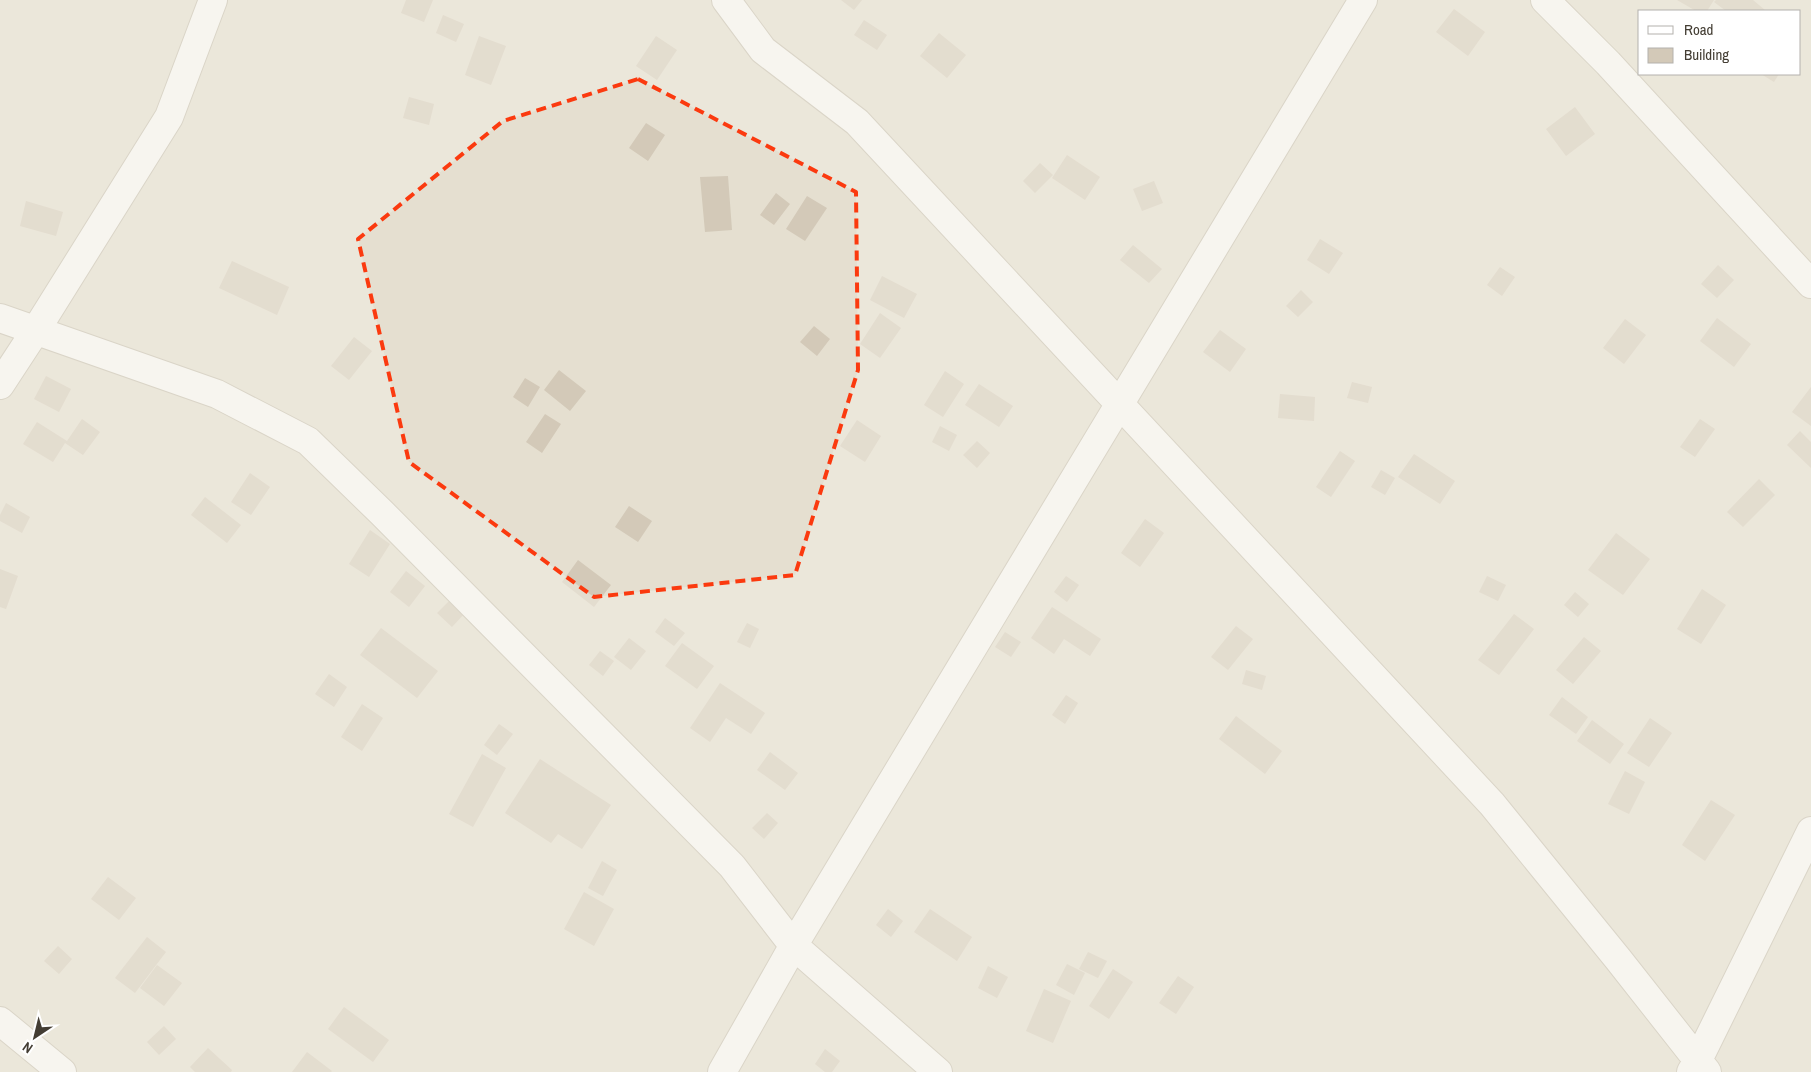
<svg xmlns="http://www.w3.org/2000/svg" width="1811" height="1072" font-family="'Archivo Narrow',sans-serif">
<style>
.residential{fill:#e5dfd0;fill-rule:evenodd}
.building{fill:#d3c9b8}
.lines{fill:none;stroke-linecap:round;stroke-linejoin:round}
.minor-casing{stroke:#bfb8a8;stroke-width:30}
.minor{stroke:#fff;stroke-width:28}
.marked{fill:none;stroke:#fb3a0f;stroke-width:4;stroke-dasharray:10 6;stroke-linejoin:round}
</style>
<rect width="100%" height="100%" fill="#f1ede2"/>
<path class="residential" d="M 0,0 L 1811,0 L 1811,1072 L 0,1072 ZM 1640,11 L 1800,11 L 1800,74 L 1640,74 Z"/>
<path class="building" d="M 406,0 L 433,0 L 424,22 L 401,13 Z
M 841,0 L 862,0 L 854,10 Z
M 1677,0 L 1714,0 L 1707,11 L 1696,11 Z
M 1716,0 L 1753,0 L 1765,10 L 1726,11 L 1714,2 Z
M 1454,9 L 1485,32 L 1468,56 L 1436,32 Z
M 443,15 L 464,24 L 456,42 L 436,33 Z
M 864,20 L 887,35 L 877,50 L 854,35 Z
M 939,33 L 966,55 L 947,78 L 920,56 Z
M 479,36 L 506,46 L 491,85 L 465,75 Z
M 656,36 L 677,50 L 657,80 L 636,66 Z
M 1761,74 L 1779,74 L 1774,82 Z
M 409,97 L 434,104 L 429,125 L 403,118 Z
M 1575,107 L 1595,134 L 1566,156 L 1546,129 Z
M 646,123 L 665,135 L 648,161 L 629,148 Z
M 1067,155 L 1100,177 L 1085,200 L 1052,178 Z
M 1040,163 L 1053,175 L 1035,193 L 1023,181 Z
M 728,176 L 732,230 L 705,232 L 700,177 Z
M 1154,181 L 1163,203 L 1142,211 L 1133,189 Z
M 776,193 L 790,204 L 774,225 L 760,215 Z
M 807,196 L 827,208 L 805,241 L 786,229 Z
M 26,201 L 63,212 L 56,236 L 20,226 Z
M 1320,239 L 1343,253 L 1329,274 L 1307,260 Z
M 1133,245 L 1162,269 L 1149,283 L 1120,260 Z
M 232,261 L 289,287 L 277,315 L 219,288 Z
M 1718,265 L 1734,280 L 1717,298 L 1701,284 Z
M 1500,267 L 1515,277 L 1502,296 L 1487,285 Z
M 882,276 L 917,294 L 904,318 L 870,300 Z
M 1301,290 L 1313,302 L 1298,317 L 1286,306 Z
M 880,313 L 901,328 L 880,358 L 860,344 Z
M 1717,318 L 1751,344 L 1734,367 L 1700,341 Z
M 1625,319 L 1646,335 L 1624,364 L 1603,348 Z
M 814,326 L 830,339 L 817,356 L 800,342 Z
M 1220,330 L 1246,349 L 1230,372 L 1203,352 Z
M 354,337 L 372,351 L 349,380 L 331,366 Z
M 559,370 L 586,391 L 570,411 L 544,390 Z
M 945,371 L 964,384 L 943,417 L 924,405 Z
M 46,376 L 71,389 L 59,412 L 34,399 Z
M 525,378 L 540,387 L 528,407 L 513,397 Z
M 1352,382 L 1372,387 L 1368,403 L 1347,398 Z
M 979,384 L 1013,406 L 999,427 L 965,405 Z
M 1811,387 L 1811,426 L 1792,412 Z
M 1280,394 L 1315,397 L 1314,421 L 1278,418 Z
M 545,414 L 561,424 L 542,453 L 526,442 Z
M 82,419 L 100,432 L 83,455 L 65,443 L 53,462 L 23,444 L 37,422 L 67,441 Z
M 1700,419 L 1715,429 L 1695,457 L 1680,447 Z
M 857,420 L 881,436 L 865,462 L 840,446 Z
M 940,426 L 957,435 L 949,451 L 932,442 Z
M 1800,431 L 1811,442 L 1811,468 L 1787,445 Z
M 977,441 L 990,453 L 977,468 L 963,455 Z
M 1340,451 L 1355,461 L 1331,497 L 1316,487 Z
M 1414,454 L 1455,481 L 1440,504 L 1398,477 Z
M 1381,470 L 1395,478 L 1385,495 L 1371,487 Z
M 250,473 L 270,487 L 251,515 L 231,502 Z
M 1759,479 L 1775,495 L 1743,527 L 1727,512 Z
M 205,497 L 241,525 L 227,543 L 191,515 Z
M 6,503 L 30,517 L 22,533 L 0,521 L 0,515 Z
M 629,506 L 652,521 L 638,542 L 615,527 Z
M 1145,519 L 1164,533 L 1140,567 L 1121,553 Z
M 370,530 L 390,544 L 369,577 L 349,564 Z
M 1616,533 L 1650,559 L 1623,595 L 1588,570 Z
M 578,560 L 611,585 L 594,607 L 562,582 Z
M 0,569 L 18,576 L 6,609 L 0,607 Z
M 406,571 L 425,586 L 409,607 L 390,592 Z
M 1066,576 L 1079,585 L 1067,602 L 1054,592 Z
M 1487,576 L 1506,585 L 1498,601 L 1479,592 Z
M 1702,589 L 1726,605 L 1701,644 L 1677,629 Z
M 1575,592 L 1589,604 L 1578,617 L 1564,605 Z
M 450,600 L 465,613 L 452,627 L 437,613 Z
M 1052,607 L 1101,639 L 1090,656 L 1064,639 L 1054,654 L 1031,638 Z
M 1514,614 L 1534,629 L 1499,675 L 1478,660 Z
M 665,618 L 685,633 L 674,646 L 655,632 Z
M 747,623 L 759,629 L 750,648 L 737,642 Z
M 1236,626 L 1253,639 L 1228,670 L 1211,657 Z
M 381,628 L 438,671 L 417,698 L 360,655 Z
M 1005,632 L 1021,642 L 1011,657 L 995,647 Z
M 1584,637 L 1601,651 L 1573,684 L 1556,670 Z
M 629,638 L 646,651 L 631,670 L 614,657 Z
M 682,643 L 714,666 L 697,689 L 665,666 Z
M 600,651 L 614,661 L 603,676 L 589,665 Z
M 1246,670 L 1266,676 L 1262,690 L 1242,684 Z
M 329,674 L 347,687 L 334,707 L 315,694 Z
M 720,683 L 765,713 L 751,734 L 726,718 L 710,742 L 690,728 Z
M 1066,695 L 1078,703 L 1065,724 L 1052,715 Z
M 1562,697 L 1588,717 L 1576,734 L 1549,715 Z
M 362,704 L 383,718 L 362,751 L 341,737 Z
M 1236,716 L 1282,751 L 1265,774 L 1219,739 Z
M 1650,718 L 1672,733 L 1649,767 L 1627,753 Z
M 1592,720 L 1624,744 L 1610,764 L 1577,741 Z
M 499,724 L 513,734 L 497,755 L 484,745 Z
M 770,752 L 798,773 L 785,790 L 757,770 Z
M 482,754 L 506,768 L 473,827 L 449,814 Z
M 540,759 L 611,805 L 582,849 L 558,834 L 551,843 L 505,813 Z
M 1625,771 L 1645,782 L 1629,814 L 1608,804 Z
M 1711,800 L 1735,815 L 1705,861 L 1682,845 Z
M 767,813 L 778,823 L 764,839 L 752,828 Z
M 602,861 L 617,870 L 603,896 L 588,888 Z
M 108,877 L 136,898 L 119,920 L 91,899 Z
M 584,892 L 614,909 L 594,946 L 564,929 Z
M 888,909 L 903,921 L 891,937 L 876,925 Z
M 930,909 L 972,937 L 957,961 L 914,932 Z
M 147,937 L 166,952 L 135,993 L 115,978 Z
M 58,946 L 72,959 L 59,974 L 44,961 Z
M 1088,952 L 1107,961 L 1098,978 L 1079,969 Z
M 1067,964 L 1085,973 L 1074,995 L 1056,985 Z
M 157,965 L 182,983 L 164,1006 L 140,988 Z
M 988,966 L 1008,977 L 997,998 L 978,988 Z
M 1113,969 L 1133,982 L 1109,1019 L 1089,1006 Z
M 1178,976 L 1194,987 L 1176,1014 L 1159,1003 Z
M 1044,989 L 1071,1001 L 1053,1043 L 1026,1031 Z
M 344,1007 L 389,1040 L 373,1062 L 328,1029 Z
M 164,1026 L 176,1039 L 159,1055 L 147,1042 Z
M 208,1048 L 232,1070 L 231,1072 L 195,1072 L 190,1067 Z
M 825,1049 L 840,1061 L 832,1072 L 825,1072 L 815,1064 Z
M 307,1052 L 332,1071 L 331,1072 L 292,1072 Z"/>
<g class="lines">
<g class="minor-casing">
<path id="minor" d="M 726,0 L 763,50 L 857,122 L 1492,804 L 1618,959 L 1707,1072
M 1545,0 L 1608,63 L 1811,284
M 0,318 L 217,394 L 308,441 L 382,513 L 732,866 L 793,945 L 938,1072
M 0,385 L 36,330 L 169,117 L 213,0
M 0,1021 L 62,1072
M 722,1072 L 799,936 L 1363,0
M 1691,1072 L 1698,1060 L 1811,831"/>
</g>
<use href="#minor" class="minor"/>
</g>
<path d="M0 0H1811V1072H0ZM 638,79 L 856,192 L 858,370 L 795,575 L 594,597 L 409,462 L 358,239 L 503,121 Z" fill="#f1ede2" fill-opacity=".55" fill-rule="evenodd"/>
<path class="marked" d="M 638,79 L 856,192 L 858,370 L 795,575 L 594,597 L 409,462 L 358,239 L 503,121 Z"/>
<rect x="1638" y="10" width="162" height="65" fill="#ffffff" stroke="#b4b1ad"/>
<rect x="1648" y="26" width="25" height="8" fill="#ffffff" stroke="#b4b1ad"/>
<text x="1684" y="35" font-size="15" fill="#433d33">Road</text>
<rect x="1648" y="48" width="25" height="15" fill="#d3c9b8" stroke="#b4b1ad"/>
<text x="1684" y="60" font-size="15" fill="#433d33">Building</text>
<g transform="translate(35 1037) rotate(215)" stroke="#ffffff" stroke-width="4" paint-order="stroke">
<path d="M0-4L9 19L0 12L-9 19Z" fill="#433d33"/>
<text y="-8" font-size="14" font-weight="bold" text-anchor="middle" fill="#433d33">N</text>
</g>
</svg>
